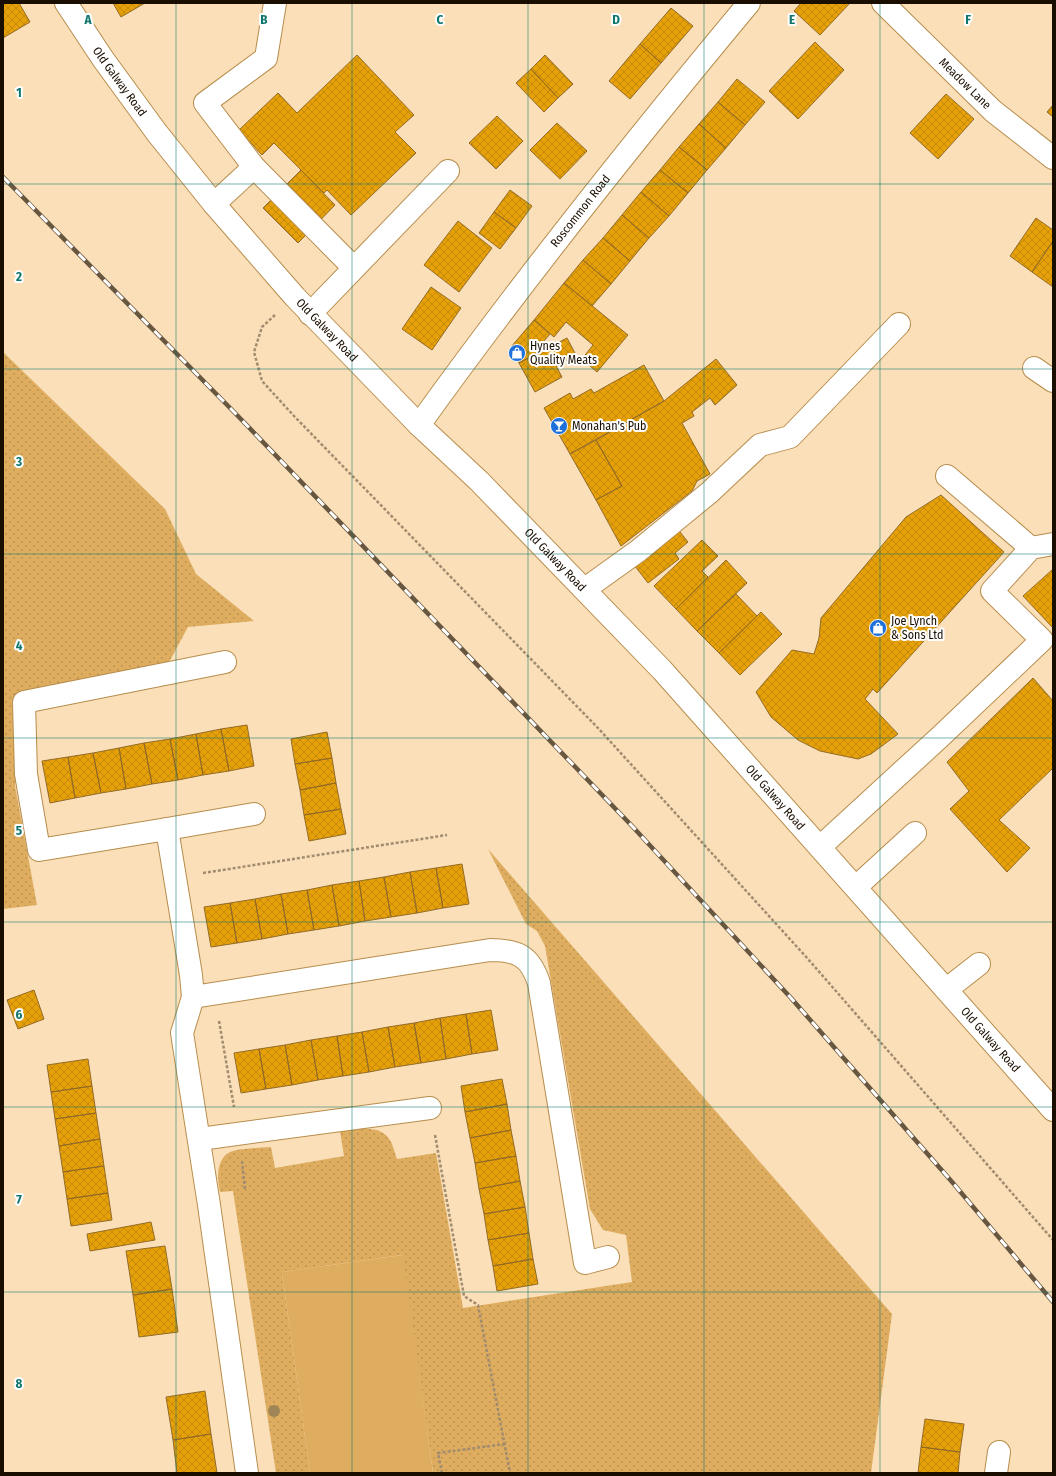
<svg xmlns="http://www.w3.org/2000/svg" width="1056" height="1476" font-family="'Fira Sans Condensed',sans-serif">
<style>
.grass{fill:url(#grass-dots)}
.pitch{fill:#dead60}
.building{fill:url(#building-cross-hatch);stroke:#936b27}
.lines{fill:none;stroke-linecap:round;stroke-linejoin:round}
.minor-casing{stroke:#b78d4c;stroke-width:24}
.major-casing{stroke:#b78d4c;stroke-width:24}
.path{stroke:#a18c6f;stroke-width:2.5;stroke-dasharray:3 2;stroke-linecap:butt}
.minor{stroke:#fff;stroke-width:22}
.major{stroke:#fff;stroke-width:22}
.rail-casing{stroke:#685740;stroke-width:4.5}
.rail{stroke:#fff;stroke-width:3;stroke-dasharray:9;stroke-linecap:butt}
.tree{fill:#a08557}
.grid{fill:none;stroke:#0f766e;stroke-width:1;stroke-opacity:0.55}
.labels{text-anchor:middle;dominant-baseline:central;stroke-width:4;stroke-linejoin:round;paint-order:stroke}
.street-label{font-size:12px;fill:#1a0e00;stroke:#fff}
.poi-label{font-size:12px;fill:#1a0e00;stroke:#fff;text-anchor:start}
.grid-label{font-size:13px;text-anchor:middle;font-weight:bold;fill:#0f766e;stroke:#fff;stroke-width:4;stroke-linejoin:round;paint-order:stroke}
</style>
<defs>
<pattern id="grass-dots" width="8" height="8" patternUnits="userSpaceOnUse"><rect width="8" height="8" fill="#dead60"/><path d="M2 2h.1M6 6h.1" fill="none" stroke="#be9452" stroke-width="1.8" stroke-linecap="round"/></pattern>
<pattern id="building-cross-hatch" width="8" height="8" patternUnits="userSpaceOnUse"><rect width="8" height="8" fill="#e6a00a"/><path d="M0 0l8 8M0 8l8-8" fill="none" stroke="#c58908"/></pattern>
</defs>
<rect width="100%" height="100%" fill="#fadfb8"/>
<path class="grass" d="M 3,352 L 165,509 L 196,574 L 254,621 L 188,627 L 168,664 L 17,696 L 15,786 L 37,905 L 3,909 Z
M 488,849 L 892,1314 L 871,1473 L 430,1473 L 433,1472 L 402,1255 L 282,1272 L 310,1473 L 276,1473 L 233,1191 L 220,1192 C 217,1179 216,1159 230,1152 C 239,1148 261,1148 271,1147 L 275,1168 L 344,1156 L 340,1131 C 357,1130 383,1122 392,1144 C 394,1149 395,1154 397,1159 L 436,1153 L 463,1308 L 632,1282 L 626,1235 L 603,1230 L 590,1209 L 545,946 L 537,931 L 526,924 Z"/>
<path class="pitch" d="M 403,1255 L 433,1473 L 310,1473 L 282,1272 Z"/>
<path class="building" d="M 3,3 L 19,3 L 30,22 L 3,38 Z
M 113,3 L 145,3 L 121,17 Z
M 801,3 L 850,3 L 820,35 L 794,11 Z
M 671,8 L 693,26 L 661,63 L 640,44 Z
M 815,42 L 844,70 L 798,119 L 769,91 Z
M 640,44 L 661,63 L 630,99 L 609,81 Z
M 357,55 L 414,115 L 395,132 L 416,153 L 351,215 L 327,190 L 324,193 L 274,143 L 262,155 L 239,130 L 278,93 L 297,113 Z
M 545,55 L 573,84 L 558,98 L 531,69 Z
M 531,69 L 558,98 L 544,112 L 516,83 Z
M 737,79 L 765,102 L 745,125 L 718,102 Z
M 946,94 L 974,119 L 938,159 L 910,133 Z
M 718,102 L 745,125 L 726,148 L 699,124 Z
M 1053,105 L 1053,117 L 1047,112 Z
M 497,116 L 523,141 L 496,169 L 469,143 Z
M 557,123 L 587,151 L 560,179 L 530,150 Z
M 699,124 L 726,148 L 707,170 L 679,147 Z
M 679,147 L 707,170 L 688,193 L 660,170 Z
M 301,170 L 335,205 L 298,243 L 263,208 Z
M 660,170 L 688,193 L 669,216 L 641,192 Z
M 510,190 L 532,206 L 516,228 L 494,212 Z
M 641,192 L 669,216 L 649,238 L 622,215 Z
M 494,212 L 516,228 L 500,249 L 479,233 Z
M 622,215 L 649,238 L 630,261 L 603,238 Z
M 1036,218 L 1053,230 L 1053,241 L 1032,272 L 1010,256 Z
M 458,221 L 492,248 L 459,292 L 424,265 Z
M 603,238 L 630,261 L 611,284 L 583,260 Z
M 1053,241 L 1053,287 L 1032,272 Z
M 583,260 L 611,284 L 592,306 L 564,283 Z
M 564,283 L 628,335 L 597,372 L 582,359 L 593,345 L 566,322 L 554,337 L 534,320 Z
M 431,287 L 461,308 L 432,350 L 402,329 Z
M 534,320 L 550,334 L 543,342 L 546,349 L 519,363 L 511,347 Z
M 567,338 L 576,355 L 556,366 L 562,377 L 535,392 L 519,363 Z
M 716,359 L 737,385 L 715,405 L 710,398 L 692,412 L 694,416 L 682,423 L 710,474 L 697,481 L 692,491 L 621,546 L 596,500 L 622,486 L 596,440 L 664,401 Z
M 644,365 L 664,401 L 570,454 L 544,408 L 570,393 L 573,399 L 591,389 L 594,393 Z
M 596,440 L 622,486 L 596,500 L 570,454 Z
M 941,495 L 1004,552 L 877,693 L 873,689 L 865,699 L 898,734 L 871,754 L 858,759 L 820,751 L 798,740 L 771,717 L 756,692 L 792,650 L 814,654 L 819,638 L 821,618 L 906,517 Z
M 676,527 L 688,542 L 675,553 L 679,559 L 648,583 L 631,561 Z
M 702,540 L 718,556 L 702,571 L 708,577 L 676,609 L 654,586 Z
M 726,560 L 747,583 L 697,631 L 676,609 Z
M 1053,569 L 1053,628 L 1023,596 Z
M 736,594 L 757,616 L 719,653 L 697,631 Z
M 761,612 L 782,634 L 740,675 L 719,653 Z
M 1033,678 L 1053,701 L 1053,768 L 999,820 L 1030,848 L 1007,872 L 950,809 L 969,791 L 947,762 Z
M 247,725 L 254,766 L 229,771 L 221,729 Z
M 221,729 L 229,771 L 203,775 L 196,734 Z
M 327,732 L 332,758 L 295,764 L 291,739 Z
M 196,734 L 203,775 L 178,780 L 170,739 Z
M 170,739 L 178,780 L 152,784 L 144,743 Z
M 144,743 L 152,784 L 126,789 L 119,748 Z
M 119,748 L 126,789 L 101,793 L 93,753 Z
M 93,753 L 101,793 L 75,798 L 68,757 Z
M 68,757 L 75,798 L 50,803 L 42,761 Z
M 332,758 L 336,783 L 300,790 L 295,764 Z
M 336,783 L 341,809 L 304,815 L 300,790 Z
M 341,809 L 346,834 L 309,841 L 304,815 Z
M 462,864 L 469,904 L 443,908 L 436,868 Z
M 436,868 L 443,908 L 417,913 L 410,872 Z
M 410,872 L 417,913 L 391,917 L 384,877 Z
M 384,877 L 391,917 L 365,921 L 359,881 Z
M 359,881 L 365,921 L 339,926 L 332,885 Z
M 332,885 L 339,926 L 314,930 L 307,890 Z
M 307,890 L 314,930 L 288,934 L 281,894 Z
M 281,894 L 288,934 L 262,939 L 255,899 Z
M 255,899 L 262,939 L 237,943 L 230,903 Z
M 230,903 L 237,943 L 211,947 L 204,907 Z
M 34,990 L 44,1019 L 18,1029 L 7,1000 Z
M 491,1010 L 498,1050 L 472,1054 L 466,1014 Z
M 466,1014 L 472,1054 L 446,1059 L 440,1018 Z
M 440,1018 L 446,1059 L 421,1063 L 414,1023 Z
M 414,1023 L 421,1063 L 395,1067 L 388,1027 Z
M 388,1027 L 395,1067 L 369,1072 L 362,1032 Z
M 362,1032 L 369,1072 L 343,1076 L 337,1036 Z
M 337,1036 L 343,1076 L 318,1080 L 311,1040 Z
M 311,1040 L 318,1080 L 292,1085 L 285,1045 Z
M 285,1045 L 292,1085 L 266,1089 L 259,1049 Z
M 259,1049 L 266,1089 L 241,1093 L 234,1053 Z
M 88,1059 L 92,1086 L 51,1092 L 47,1065 Z
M 502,1079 L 507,1104 L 465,1112 L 461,1086 Z
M 92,1086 L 96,1113 L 55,1119 L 51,1092 Z
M 507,1104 L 511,1130 L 470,1138 L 465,1112 Z
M 96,1113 L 100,1139 L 59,1146 L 55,1119 Z
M 511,1130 L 516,1156 L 475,1163 L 470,1138 Z
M 100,1139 L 104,1166 L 63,1172 L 59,1146 Z
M 516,1156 L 520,1181 L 479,1189 L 475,1163 Z
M 104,1166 L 108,1193 L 67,1199 L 63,1172 Z
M 520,1181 L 525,1207 L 484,1214 L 479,1189 Z
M 108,1193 L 112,1220 L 71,1226 L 67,1199 Z
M 525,1207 L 529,1233 L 488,1240 L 484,1214 Z
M 151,1222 L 155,1240 L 90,1251 L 87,1234 Z
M 529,1233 L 533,1259 L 493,1266 L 488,1240 Z
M 165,1246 L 172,1289 L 133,1295 L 126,1251 Z
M 533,1259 L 538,1284 L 497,1291 L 493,1266 Z
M 172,1289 L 178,1332 L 139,1337 L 133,1295 Z
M 205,1391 L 211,1434 L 173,1440 L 166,1397 Z
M 925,1419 L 964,1424 L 960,1452 L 921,1447 Z
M 211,1434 L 217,1473 L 177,1473 L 173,1440 Z
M 921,1447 L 960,1452 L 958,1473 L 918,1473 Z"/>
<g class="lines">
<g class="minor-casing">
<g id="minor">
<path d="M 275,3 L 266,58 L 205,103 L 254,167 L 354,268"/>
<path id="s1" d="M 883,3 L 993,111 L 1053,158"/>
<path d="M 214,204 L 254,167"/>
<path d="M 310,314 L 448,171"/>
<path d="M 1034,368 L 1053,381"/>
<path d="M 947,476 L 1031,548"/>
<path d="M 585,589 L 638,551 L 710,492 L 760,445 L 790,437 L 899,324"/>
<path d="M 225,662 L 24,702 L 26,774 L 39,850 L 167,829 L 191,975 L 193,997 L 182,1033 L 209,1205 L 247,1473"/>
<path d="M 167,829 L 254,814"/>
<path d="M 820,847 L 941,736 L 1042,640 L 992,591 L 1031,548 L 1053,544"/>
<path d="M 856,887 L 915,833"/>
<path d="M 947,989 L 979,964"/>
<path d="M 193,997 L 490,950 C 518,950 530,956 539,983 L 585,1263 L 608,1257"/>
<path d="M 200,1139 L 430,1108"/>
<path d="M 996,1473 L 999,1452"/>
</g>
</g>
<g class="major-casing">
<g id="major">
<path id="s2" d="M 66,3 L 103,59 L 157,133 L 214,204 L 295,297 L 419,425 L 479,481 L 662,670 L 1053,1110"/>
<path id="s3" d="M 419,425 C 523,280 635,140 749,3"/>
</g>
</g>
<path class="path" d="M 275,315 L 262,327 L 254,352 L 262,381 L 294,416 L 598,728 L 808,959 L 1053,1240
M 203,873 L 447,835
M 219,1021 L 234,1107
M 435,1135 L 464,1296 L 478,1305 L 510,1473
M 242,1161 L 245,1189
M 442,1473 L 438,1453 L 505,1444"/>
<use href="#minor" class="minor"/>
<use href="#major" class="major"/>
<g class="rail-casing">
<path id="rail" d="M 3,177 L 235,413 L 632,826 L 791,998 L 953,1183 L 1053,1302"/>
</g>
<use href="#rail" class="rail"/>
</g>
<circle class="tree" cx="274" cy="1411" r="6"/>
<path class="grid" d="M 176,3 L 176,1473M 352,3 L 352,1473M 528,3 L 528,1473M 704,3 L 704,1473M 880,3 L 880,1473M 3,184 L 1053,184M 3,369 L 1053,369M 3,554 L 1053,554M 3,738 L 1053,738M 3,922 L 1053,922M 3,1107 L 1053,1107M 3,1292 L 1053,1292"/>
<defs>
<g id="shop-disc" transform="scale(0.9)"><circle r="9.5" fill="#1e71db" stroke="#fff"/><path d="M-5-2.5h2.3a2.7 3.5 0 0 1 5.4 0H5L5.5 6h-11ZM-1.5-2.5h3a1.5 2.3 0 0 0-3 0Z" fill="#fff"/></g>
<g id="bar-disc" transform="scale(0.9)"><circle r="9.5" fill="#1e71db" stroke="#fff"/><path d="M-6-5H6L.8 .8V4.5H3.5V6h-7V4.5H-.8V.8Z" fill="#fff"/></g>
</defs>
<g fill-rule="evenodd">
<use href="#shop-disc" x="517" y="353"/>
<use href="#bar-disc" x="559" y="426"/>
<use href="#shop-disc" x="878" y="628"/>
</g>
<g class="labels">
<g class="street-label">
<text stroke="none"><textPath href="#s2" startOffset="95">Old Galway Road</textPath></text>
<text stroke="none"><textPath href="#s1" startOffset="115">Meadow Lane</textPath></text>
<text stroke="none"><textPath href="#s3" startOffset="268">Roscommon Road</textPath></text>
<text stroke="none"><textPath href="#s2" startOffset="419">Old Galway Road</textPath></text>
<text stroke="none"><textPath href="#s2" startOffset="743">Old Galway Road</textPath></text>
<text stroke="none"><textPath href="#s2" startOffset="1067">Old Galway Road</textPath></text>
<text stroke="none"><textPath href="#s2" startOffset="1391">Old Galway Road</textPath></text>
</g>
<g class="poi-label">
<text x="530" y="346">Hynes<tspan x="530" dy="14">Quality Meats</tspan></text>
<text x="572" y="426">Monahan's Pub</text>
<text x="891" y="621">Joe Lynch<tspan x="891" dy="14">&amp; Sons Ltd</tspan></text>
</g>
</g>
<g class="grid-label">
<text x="88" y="24">A</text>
<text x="264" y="24">B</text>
<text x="440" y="24">C</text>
<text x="616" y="24">D</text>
<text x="792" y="24">E</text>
<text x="968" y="24">F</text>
<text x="19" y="97">1</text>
<text x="19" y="281">2</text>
<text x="19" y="466">3</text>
<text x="19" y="650">4</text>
<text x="19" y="835">5</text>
<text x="19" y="1019">6</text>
<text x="19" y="1204">7</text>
<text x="19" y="1388">8</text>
</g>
<rect width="1056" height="1476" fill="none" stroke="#1a0e00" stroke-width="8"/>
</svg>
